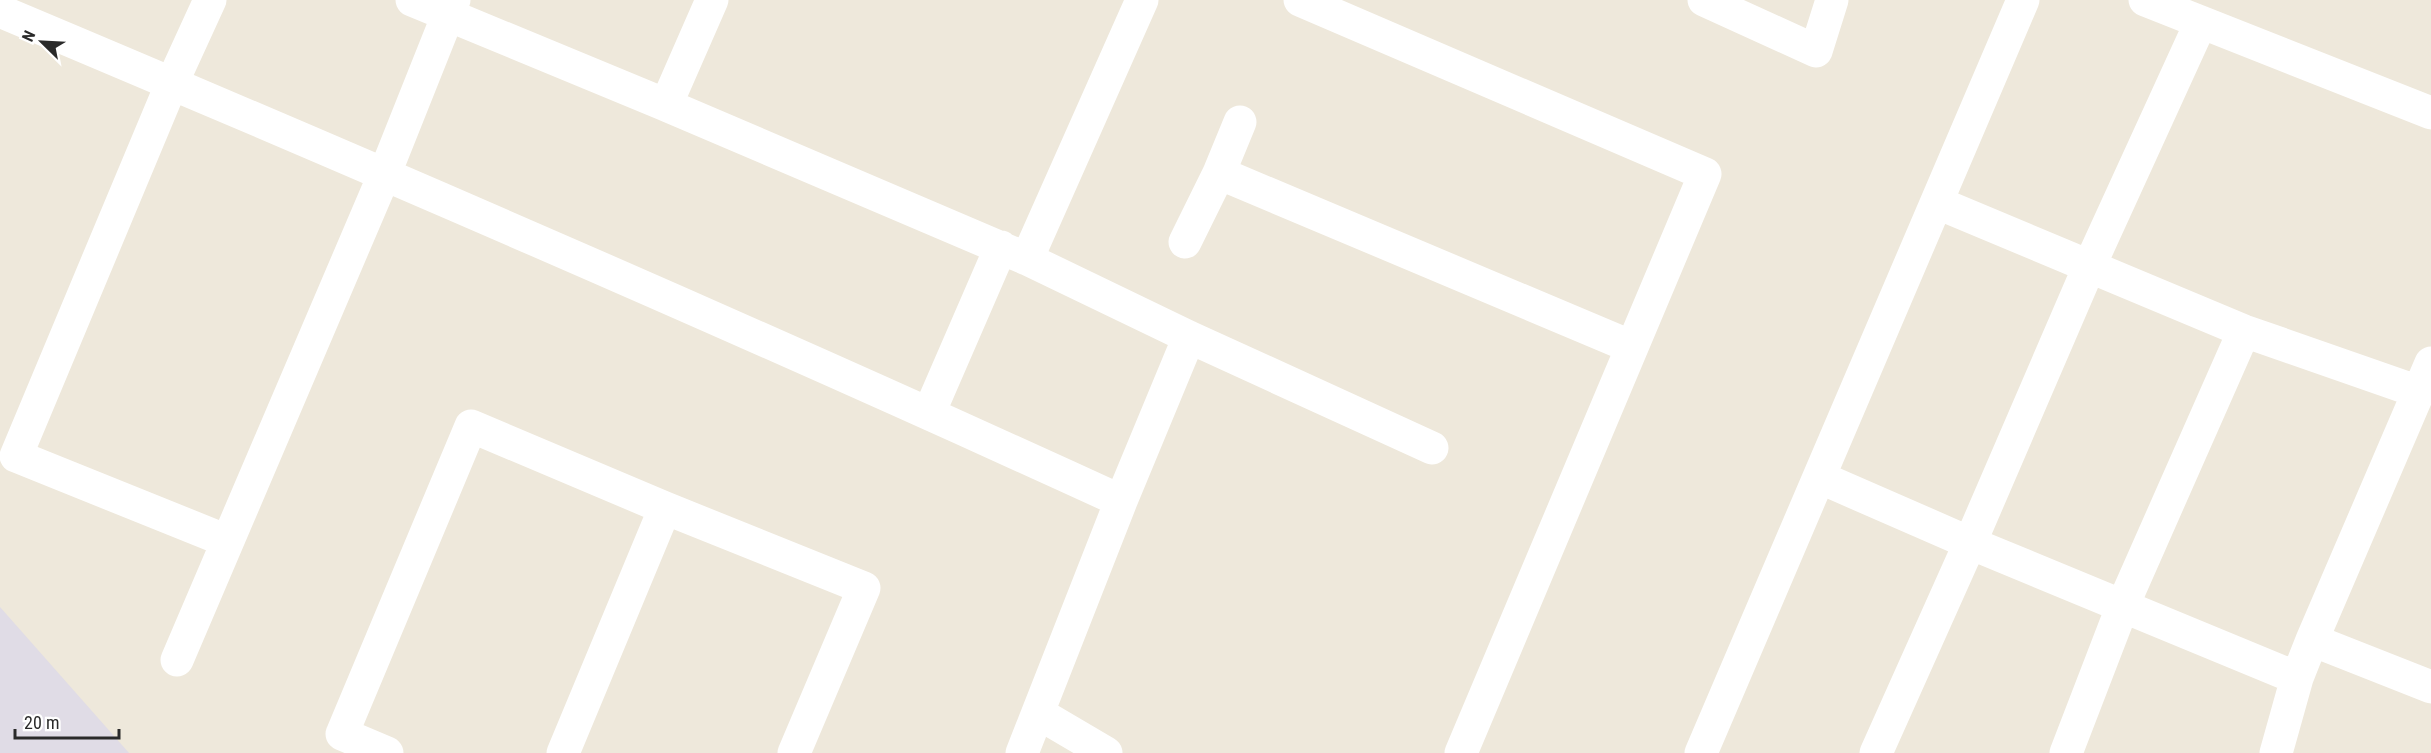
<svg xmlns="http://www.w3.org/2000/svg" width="2431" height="753" font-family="'Roboto Condensed',sans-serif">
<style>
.industrial{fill:#e0dce6}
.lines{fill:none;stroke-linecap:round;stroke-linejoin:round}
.minor{stroke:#fff;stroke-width:33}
</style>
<rect width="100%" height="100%" fill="#eee8db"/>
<path class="industrial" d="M 0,607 L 129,753 L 0,753 Z"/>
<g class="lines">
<path class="minor" d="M 210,0 L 172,83 L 16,456 L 227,541
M 412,0 L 666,105 L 712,0
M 1300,0 L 1705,174 L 1461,753
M 1704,0 L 1816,51 L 1832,0
M 2145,0 L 2431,113
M 0,11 C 376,169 750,331 1121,501 L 1022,753
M 666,105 L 1027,259 L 1189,337 L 1432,448
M 1219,173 L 1632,347
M 1938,203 L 2244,331 L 2419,392
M 1185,242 L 1219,173 L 1240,122
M 1027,259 L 1142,0
M 929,413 L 1001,247
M 1819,477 L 1970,543 L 2297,678
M 1121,501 L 1189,337
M 2312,640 L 2431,687
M 177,660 L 385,173 L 454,0
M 1038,713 L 1106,753
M 342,734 L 471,426 L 665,508 L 864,588 L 794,753
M 342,734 L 387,753
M 563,753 L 665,508
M 1701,753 L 2023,0
M 1876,753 L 1970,543 L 2089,267 L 2201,22
M 2066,753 L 2123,605 L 2244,331
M 2276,753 L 2297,678 L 2312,640 L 2431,363"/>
</g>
<g transform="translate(42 42) rotate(294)" stroke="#ffffff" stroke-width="4.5" paint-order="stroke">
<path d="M0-4.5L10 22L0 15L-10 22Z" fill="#2a2a2a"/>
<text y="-9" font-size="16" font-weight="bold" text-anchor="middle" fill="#2a2a2a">N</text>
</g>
<path d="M15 729v9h104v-9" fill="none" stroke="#2a2a2a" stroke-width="3"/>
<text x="24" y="729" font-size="18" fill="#2a2a2a" stroke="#ffffff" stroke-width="4.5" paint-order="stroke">20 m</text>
</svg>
